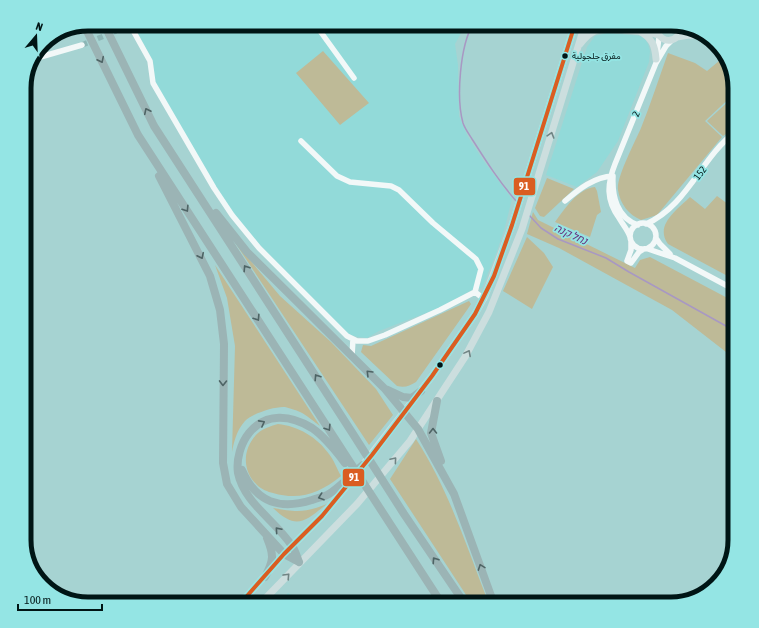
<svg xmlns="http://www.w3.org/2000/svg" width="759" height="628" font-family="'Asap Condensed','Noto Sans Arabic',Heebo,sans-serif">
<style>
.built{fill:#92dad9}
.green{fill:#beba97}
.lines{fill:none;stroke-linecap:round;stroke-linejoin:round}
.stream{stroke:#a898c3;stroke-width:1.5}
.minor-tunnel{stroke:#8db6b6;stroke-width:5.5;stroke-dasharray:5.5 3;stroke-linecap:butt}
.minor{stroke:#f2f8f8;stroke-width:5.5}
.major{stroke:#ccdede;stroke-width:7}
.highway{stroke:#9bb4b5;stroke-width:8}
.bus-1-casing{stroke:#94e5e4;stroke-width:7}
.bus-1{stroke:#da5d21;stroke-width:4}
.oneway{stroke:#4e6465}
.oneway2{stroke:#708484}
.bus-dot{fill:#001515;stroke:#94e5e4;stroke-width:1.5}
.labels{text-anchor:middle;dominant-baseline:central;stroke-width:3.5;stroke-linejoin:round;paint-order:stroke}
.bus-label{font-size:9px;fill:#001515;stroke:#94e5e4;text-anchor:start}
.street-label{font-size:10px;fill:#001515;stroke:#94e5e4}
.water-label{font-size:11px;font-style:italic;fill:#68337d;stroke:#94e5e4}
.rim{fill:none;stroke:#001515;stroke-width:5}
.line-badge{stroke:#94e5e4;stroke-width:1.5}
.badge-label{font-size:11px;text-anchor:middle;font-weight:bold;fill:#fff}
</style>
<rect width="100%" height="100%" fill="#a6d3d2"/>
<path class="built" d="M 141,24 L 466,24 L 455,44 L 458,65 L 459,116 L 468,137 L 483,160 L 512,199 L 505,227 L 497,251 L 482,288 L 472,290 L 439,308 L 379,331 L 367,338 L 358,337 L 348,334 L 250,235 L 230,209 L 213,183 L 155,82 L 153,61 L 134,27 Z
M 607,33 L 643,36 L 648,44 L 650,51 L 649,62 L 618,141 L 597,172 L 577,187 L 546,175 L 587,47 L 595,36 Z
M 288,593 L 306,604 L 278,604 Z"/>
<path class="green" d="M 323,51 L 369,103 L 340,125 L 296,73 Z
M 668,53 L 695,63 L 707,71 L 725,56 L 730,63 L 735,93 L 705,121 L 722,137 L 657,215 L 641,220 C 629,215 620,204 618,190 C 616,178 635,142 641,128 C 651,103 659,78 668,53 Z
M 731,99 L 735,105 L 735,128 L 723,136 L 707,121 Z
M 547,178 L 574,189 L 544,217 L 540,216 L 535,208 Z
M 595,187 L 597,191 L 601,212 L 597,215 L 590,237 L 555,222 C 565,209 577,189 595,187 Z
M 717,196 L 732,207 L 730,232 L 735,249 L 735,280 L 668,244 C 654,225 678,209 690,197 L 705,209 Z
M 533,212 L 538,220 L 635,268 L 640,260 L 650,257 L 735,302 L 735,359 L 672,310 L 559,248 L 527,234 Z
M 527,237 L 544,253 L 553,267 L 532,309 L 503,291 Z
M 234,241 L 280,296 L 331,342 L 376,389 L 393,415 L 369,445 Z
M 215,265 L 320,426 C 314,422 307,415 300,412 C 296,410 289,408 285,407 C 275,406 251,414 245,421 C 237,430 234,441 232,452 L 235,346 L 227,298 Z
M 469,301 L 471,304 L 467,310 L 416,382 C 409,386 405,388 397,386 L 361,352 L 363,345 L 371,346 Z
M 278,424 C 298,426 317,437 329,454 C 334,460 337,469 341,476 C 320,493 300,501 273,493 C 268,492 261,489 257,485 C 241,470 243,447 258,433 C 264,428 271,426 278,424 Z
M 416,439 C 449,490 467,548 489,604 L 472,604 L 390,479 Z
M 327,504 C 305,521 297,531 273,508 C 296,512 305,513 327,504 Z"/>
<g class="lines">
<path class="stream" d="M 473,24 C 460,46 456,98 463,123 C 465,129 469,134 472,139 C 486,161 500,183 517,202
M 529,215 L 541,228 L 558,239 L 606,258 L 629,272 L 735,331"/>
<path class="minor-tunnel" d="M 82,45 L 116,31"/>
<path class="minor" d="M 315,24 L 354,78
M 130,25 L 150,61 L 153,83 L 214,188 L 232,215 L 259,248 L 347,336 L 357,341 L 368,341 L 385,335 L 440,310 L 475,292
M 657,55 L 659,36
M 37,58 L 82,45
M 301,141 L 337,176 L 350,182 L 391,186 L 399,190 L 433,223 L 476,259 L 481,269 L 475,292 L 484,299
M 613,176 C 612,196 617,218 638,225
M 565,201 C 579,189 594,177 613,176
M630 236a13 13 0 1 1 26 0a13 13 0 1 1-26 0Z
M 646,224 C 687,206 701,158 735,132
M 630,237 C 628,230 623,225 619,218 C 606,200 607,184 615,164 L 656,63 L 666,46 L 672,40
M 656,238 L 660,244 L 670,254
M 631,242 L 631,250 L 627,261 L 631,263 L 639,252 L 644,249
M 648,249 L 675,258 L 735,290
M 352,356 L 353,339"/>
<path class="major" d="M 596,24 L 625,30 L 649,32 L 658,35
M 637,24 L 649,24
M 658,24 C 654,37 668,46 678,36 L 680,27
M 639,31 C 652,38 655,45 656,59
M 677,37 L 689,35 L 703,36
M 580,44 C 587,35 594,29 606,28
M 365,462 L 432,376 L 475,314 L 485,296 L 512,225 L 575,24
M 240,604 L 284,554 L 322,516 L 354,477
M 260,604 L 357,504 L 410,441 L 465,357 L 489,312 L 522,229 L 585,24"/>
<path class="highway" d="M 104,24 L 154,126 L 353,434 L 404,514 L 465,604
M 84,25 L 138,135 L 442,604
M 159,176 L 210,276 L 220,310 L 224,344 L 223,463 L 227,484 L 241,507 L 284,554 L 299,562
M 216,213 L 247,252 L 385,389 L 418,429 L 454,494 L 494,604
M 388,390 L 403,397 L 412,398 L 421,391
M 437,401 L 431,433 L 441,461
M 242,470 C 256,503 280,510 312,500 C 317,498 323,497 327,495 C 337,490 354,472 363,465
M 299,562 C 297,557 295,550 292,546 C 276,521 244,503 238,473 C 236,459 241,443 249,433 C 266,412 291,415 312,428 C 325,437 336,451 345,463
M 265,577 C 274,560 274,555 267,538"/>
<g class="bus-1-casing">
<path id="bus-1" d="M 240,604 L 284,554 L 322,516 L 372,455 L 432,376 L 475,314 L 494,276 L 512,225 L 575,24"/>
</g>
<use href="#bus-1" class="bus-1"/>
</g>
<defs><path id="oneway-chevron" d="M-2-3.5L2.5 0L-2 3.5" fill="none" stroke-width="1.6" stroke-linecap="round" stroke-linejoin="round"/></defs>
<g class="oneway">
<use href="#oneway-chevron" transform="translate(101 60) rotate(64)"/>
<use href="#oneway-chevron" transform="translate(147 111) rotate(-116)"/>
<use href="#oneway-chevron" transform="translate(186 209) rotate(57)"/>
<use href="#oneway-chevron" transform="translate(201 256) rotate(64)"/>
<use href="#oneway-chevron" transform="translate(246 268) rotate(-123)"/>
<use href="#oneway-chevron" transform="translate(257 318) rotate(57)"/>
<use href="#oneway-chevron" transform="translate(369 373) rotate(-135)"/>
<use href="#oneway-chevron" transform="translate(317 377) rotate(-123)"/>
<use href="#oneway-chevron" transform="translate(223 383) rotate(91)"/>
<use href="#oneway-chevron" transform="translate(262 423) rotate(-28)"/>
<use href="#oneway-chevron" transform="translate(328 428) rotate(57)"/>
<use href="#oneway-chevron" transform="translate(433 431) rotate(-90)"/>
<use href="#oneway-chevron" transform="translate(321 497) rotate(161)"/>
<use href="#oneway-chevron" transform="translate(278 530) rotate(-131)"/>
<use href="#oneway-chevron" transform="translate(435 560) rotate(-124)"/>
<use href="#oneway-chevron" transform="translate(481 567) rotate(-110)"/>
</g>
<g class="oneway2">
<use href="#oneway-chevron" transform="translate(551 135) rotate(-73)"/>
<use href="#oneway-chevron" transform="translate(468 353) rotate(-62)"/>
<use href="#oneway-chevron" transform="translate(394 460) rotate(-50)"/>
<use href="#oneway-chevron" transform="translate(287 576) rotate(-47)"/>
</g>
<g class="bus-dot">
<circle cx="565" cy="56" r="3.5"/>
<circle cx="440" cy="365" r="3.5"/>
</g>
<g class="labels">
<g class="bus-label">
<text x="572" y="56">مفرق جلجولية</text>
</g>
<g class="street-label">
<text transform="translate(636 114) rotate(-67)">2</text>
<text transform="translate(700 173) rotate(-53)">152</text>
</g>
<g class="water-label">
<text transform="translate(571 234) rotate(25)">נחל קנה</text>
</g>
</g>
<path d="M0 0H759V628H0ZM88 31H671A57 57 0 0 1 728 88V540A57 57 0 0 1 671 597H88A57 57 0 0 1 31 540V88A57 57 0 0 1 88 31Z" fill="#94e5e4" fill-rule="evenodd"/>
<path class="rim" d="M88 31H671A57 57 0 0 1 728 88V540A57 57 0 0 1 671 597H88A57 57 0 0 1 31 540V88A57 57 0 0 1 88 31Z"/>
<g class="line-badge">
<rect x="513" y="177" width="23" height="19" rx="4" fill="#da5d21"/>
<rect x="342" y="468" width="23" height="19" rx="4" fill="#da5d21"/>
</g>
<g class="badge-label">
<text x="524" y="190">91</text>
<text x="354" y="481">91</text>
</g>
<g transform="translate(36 36) rotate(19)" stroke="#94e5e4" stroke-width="3" paint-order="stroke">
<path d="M0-3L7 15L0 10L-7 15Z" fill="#001515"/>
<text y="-6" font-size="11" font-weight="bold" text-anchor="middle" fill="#001515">N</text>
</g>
<path d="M18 604v6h84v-6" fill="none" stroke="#001515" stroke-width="2"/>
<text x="24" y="604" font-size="12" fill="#001515" stroke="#94e5e4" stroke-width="3" paint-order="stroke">100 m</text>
</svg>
